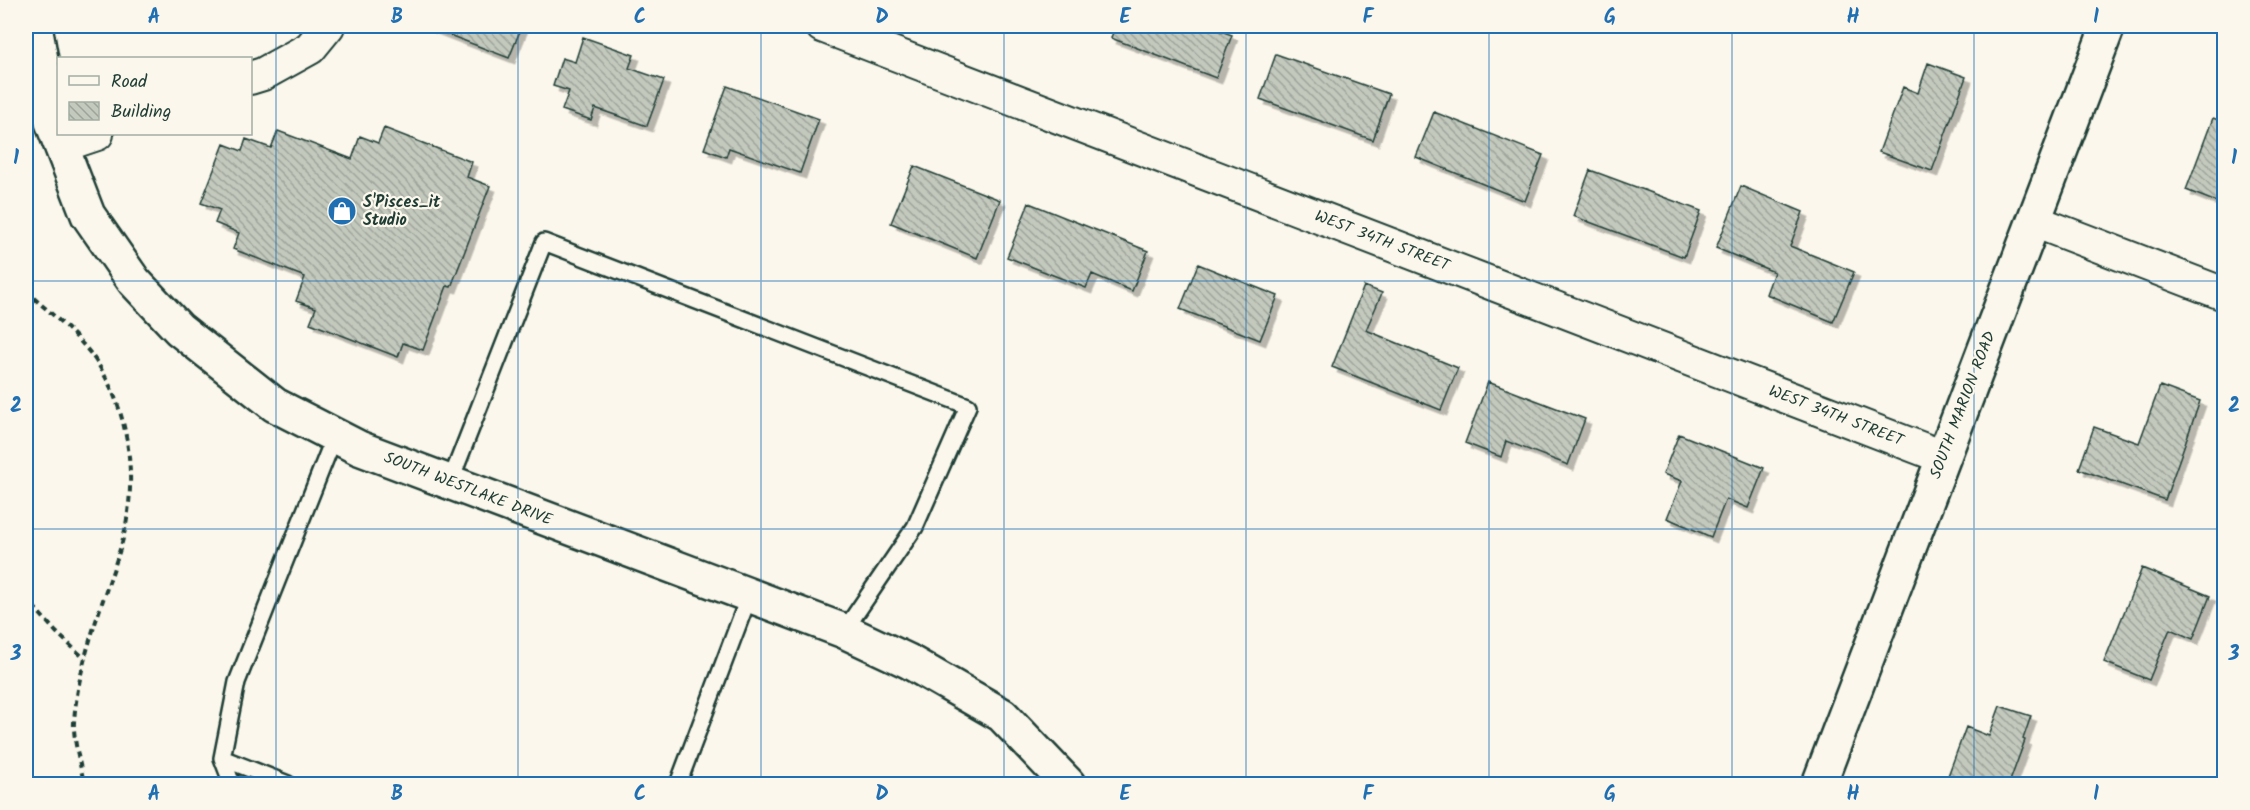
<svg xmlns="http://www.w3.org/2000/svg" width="2250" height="810" font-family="Kalam,sans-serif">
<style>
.building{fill:url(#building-back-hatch);stroke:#1f3d34;stroke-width:1.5;filter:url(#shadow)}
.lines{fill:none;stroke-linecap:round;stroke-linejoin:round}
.lane-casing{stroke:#1f3d34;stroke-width:20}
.street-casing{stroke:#1f3d34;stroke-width:36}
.secondary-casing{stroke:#1f3d34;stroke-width:38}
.path{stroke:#1f3d34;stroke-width:4;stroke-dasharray:6 4.5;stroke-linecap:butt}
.lane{stroke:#fbf7ec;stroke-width:15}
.street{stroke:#fbf7ec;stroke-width:32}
.secondary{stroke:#fbf7ec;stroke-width:33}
.grid{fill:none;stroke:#1f6fb2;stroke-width:1.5;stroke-opacity:0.55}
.labels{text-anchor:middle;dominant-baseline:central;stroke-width:4.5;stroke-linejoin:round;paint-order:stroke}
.poi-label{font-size:16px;font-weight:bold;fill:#1f3d34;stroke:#fbf7ec;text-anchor:start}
.street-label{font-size:16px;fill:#1f3d34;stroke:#fbf7ec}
.neatline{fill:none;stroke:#1f6fb2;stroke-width:2}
.grid-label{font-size:20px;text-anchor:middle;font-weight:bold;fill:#1f6fb2}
</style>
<defs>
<pattern id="building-back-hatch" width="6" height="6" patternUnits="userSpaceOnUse" patternTransform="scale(1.5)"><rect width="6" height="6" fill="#c4c9be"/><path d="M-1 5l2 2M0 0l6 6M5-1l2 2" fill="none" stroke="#9fa49b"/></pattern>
<filter id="shadow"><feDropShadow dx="5.5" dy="5.5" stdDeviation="0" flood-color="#0004"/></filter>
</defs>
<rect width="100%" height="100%" fill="#fbf7ec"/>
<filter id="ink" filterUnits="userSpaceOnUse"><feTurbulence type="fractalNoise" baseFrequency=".0167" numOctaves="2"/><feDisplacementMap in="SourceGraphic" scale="12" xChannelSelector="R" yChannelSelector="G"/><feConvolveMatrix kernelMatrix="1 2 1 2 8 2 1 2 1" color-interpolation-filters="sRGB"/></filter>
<g filter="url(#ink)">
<path class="building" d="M 426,26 L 522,26 L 509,58 Z
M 1115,26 L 1207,26 L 1232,35 L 1216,78 L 1111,38 Z
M 583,37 L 634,55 L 629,68 L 664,80 L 647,126 L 595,108 L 591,120 L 562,110 L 569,91 L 553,86 L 562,58 L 575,62 Z
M 1276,54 L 1389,94 L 1373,140 L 1260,99 Z
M 1928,63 L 1966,77 L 1932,171 L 1879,152 L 1903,87 L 1918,93 Z
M 727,86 L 819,119 L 800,173 L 729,148 L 726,157 L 704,149 Z
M 1434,112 L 1543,155 L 1525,201 L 1416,157 Z
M 2213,118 L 2224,122 L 2224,205 L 2186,190 Z
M 384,128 L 472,162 L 467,177 L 490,186 L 451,287 L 447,286 L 423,350 L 403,343 L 398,357 L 310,323 L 316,308 L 296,301 L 305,277 L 233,249 L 239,233 L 215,223 L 220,210 L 201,203 L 224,144 L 242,151 L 246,139 L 271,148 L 278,131 L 352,159 L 360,136 L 378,143 Z
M 914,166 L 1000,200 L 977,258 L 891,223 Z
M 1590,170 L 1701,211 L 1684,257 L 1573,216 Z
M 1741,186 L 1803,212 L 1790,246 L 1854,272 L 1833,322 L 1766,294 L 1774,272 L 1716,248 Z
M 1029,203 L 1148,251 L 1132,291 L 1092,274 L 1086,288 L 1007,257 Z
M 1198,264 L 1278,296 L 1260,340 L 1180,309 Z
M 1364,286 L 1382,293 L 1366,330 L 1458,368 L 1441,410 L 1332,367 Z
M 1488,382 L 1585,419 L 1568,465 L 1506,441 L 1501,457 L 1465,443 Z
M 2160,386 L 2200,401 L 2165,500 L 2079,469 L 2094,427 L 2139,443 Z
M 1679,434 L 1764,468 L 1748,508 L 1726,499 L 1711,537 L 1667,518 L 1682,481 L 1663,474 Z
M 2142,568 L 2210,596 L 2193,639 L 2170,629 L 2149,680 L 2104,662 Z
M 2000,706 L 2031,716 L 2023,739 L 2025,740 L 2009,784 L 1945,784 L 1966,727 L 1989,736 Z"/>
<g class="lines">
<g class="lane-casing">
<path id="lane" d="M 450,482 L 544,242 L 968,406 L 915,527 L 844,631
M 222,758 L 232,784
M 288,784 L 222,758 L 237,682 L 335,435
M 678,784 L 749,596"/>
</g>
<g class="street-casing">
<path id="street" d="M 822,26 L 1943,457
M 250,78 L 263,74 L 310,48 L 328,26
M 61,146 L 97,134
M 2034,221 L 2224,294"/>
</g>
<g class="secondary-casing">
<path id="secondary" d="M 35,26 L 52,122 L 88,215 L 134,281 L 179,329 L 275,405 L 359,448 L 844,631 L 908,661 L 1002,715 L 1068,784
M 1819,784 L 2108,26"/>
</g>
<path class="path" d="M 26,291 C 48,311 72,330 91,354 C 131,408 139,483 121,546 C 103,604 78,660 74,722 C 73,740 81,766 84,784
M 26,598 L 56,632 L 84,658"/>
<use href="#lane" class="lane"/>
<use href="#street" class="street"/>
<use href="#secondary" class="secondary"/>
</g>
</g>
<path class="grid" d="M 276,26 L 276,784M 518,26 L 518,784M 761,26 L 761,784M 1004,26 L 1004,784M 1246,26 L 1246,784M 1489,26 L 1489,784M 1732,26 L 1732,784M 1974,26 L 1974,784M 26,281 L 2224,281M 26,529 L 2224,529"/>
<defs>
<g id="shop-disc" transform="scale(1.5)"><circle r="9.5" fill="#1f6fb2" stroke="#fbf7ec"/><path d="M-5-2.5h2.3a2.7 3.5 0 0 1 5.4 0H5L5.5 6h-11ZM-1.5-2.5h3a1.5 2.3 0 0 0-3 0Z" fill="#fff"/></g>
</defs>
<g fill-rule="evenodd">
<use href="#shop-disc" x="342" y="211"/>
</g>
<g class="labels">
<g class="poi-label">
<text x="363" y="202">S'Pisces_it<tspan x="363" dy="18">Studio</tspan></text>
</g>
<g class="street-label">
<text transform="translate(1382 241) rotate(21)">WEST 34TH STREET</text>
<text transform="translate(1963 405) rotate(-69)">SOUTH MARION ROAD</text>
<text transform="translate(1836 416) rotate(21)">WEST 34TH STREET</text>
<text transform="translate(468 489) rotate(21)">SOUTH WESTLAKE DRIVE</text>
</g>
</g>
<rect width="2250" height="810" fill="none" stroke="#fbf7ec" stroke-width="66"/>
<rect x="57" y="57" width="195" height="78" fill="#fbf7ec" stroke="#a3ada2" stroke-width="1.5"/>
<rect x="69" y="76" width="30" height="9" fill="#fbf7ec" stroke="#a3ada2" stroke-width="1.5"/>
<text x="111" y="87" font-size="18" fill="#1f3d34">Road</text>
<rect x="69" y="102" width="30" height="18" fill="url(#building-back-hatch)" stroke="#a3ada2" stroke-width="1.5"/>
<text x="111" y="117" font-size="18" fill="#1f3d34">Building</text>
<rect x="33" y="33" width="2184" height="744" class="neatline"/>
<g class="grid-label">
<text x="154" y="23">A</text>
<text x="397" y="23">B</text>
<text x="640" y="23">C</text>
<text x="882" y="23">D</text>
<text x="1125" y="23">E</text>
<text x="1368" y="23">F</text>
<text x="1610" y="23">G</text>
<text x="1853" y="23">H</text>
<text x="2096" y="23">I</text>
<text x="16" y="164">1</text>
<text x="2234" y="164">1</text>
<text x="16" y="412">2</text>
<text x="2234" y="412">2</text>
<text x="16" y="660">3</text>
<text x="2234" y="660">3</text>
<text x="154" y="800">A</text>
<text x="397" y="800">B</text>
<text x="640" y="800">C</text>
<text x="882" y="800">D</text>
<text x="1125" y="800">E</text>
<text x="1368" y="800">F</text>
<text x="1610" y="800">G</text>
<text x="1853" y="800">H</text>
<text x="2096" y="800">I</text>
</g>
</svg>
